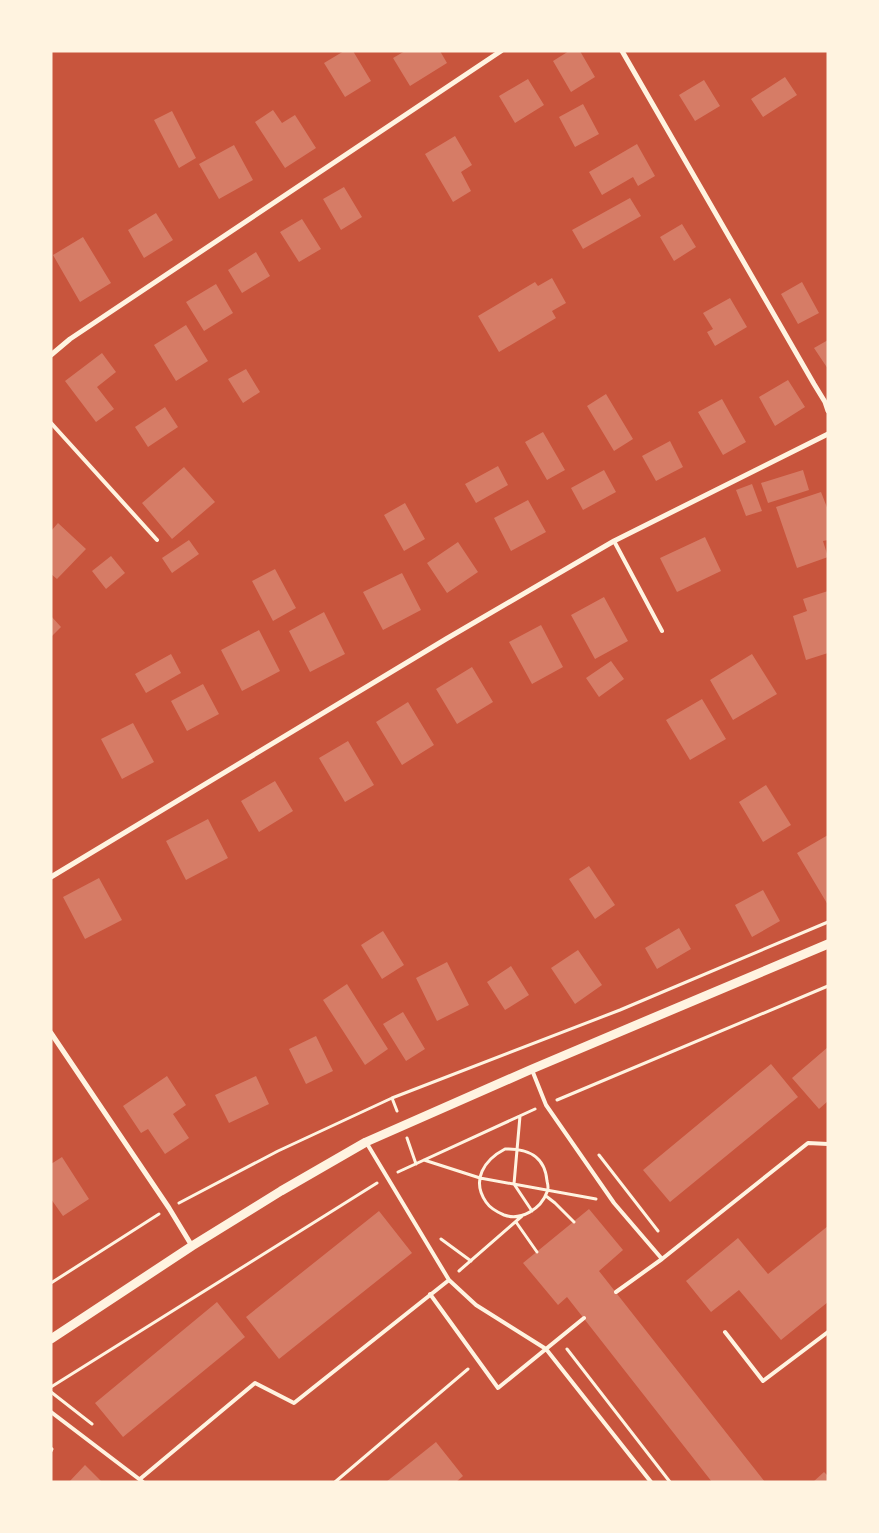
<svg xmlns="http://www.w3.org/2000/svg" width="879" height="1533" font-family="Commissioner,sans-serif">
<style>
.building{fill:#d67c66}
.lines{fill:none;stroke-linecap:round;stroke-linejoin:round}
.path{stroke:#fff3e0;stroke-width:3}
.service{stroke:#fff3e0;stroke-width:4}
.minor{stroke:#fff3e0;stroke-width:5}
.tertiary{stroke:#fff3e0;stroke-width:9}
</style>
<rect width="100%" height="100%" fill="#c8553d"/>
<path class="building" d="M 344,51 L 353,51 L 371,81 L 345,97 L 324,63 Z
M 405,51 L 440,51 L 447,63 L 410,86 L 393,58 Z
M 569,51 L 580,51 L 595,77 L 571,92 L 553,61 Z
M 785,77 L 797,95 L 763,117 L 751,99 Z
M 528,79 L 544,105 L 515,123 L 499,96 Z
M 704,80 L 720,106 L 695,121 L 679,95 Z
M 583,104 L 599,134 L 575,147 L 559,117 Z
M 273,110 L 282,123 L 295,115 L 316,148 L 285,168 L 255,122 Z
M 172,111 L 196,158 L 179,168 L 154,120 Z
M 455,136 L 472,165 L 461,172 L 471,191 L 453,202 L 425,154 Z
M 637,144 L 655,176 L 638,186 L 633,177 L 602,195 L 589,172 Z
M 234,145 L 253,180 L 219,199 L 199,164 Z
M 344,187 L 362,217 L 341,230 L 323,199 Z
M 630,198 L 641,216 L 583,249 L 572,230 Z
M 156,213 L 173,240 L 144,258 L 128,230 Z
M 302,219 L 321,249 L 299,262 L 280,232 Z
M 682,224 L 696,247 L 674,261 L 660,237 Z
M 83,237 L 111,283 L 80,302 L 53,255 Z
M 256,252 L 270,276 L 242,293 L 228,270 Z
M 552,278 L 566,303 L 552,311 L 556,318 L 499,352 L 478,316 L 535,282 L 538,286 Z
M 802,282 L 819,313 L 798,324 L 781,294 Z
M 216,284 L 233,313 L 204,331 L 186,302 Z
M 730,298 L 747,327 L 715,346 L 707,332 L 713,329 L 703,313 Z
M 186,325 L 208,361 L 176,381 L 154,345 Z
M 828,340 L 828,369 L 814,348 Z
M 102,353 L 116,372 L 97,387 L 114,409 L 96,422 L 65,381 Z
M 246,369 L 260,392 L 243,403 L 228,379 Z
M 788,380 L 805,407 L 775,426 L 759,397 Z
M 606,394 L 633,439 L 614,451 L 587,406 Z
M 722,399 L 746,442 L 723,455 L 698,412 Z
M 165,407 L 178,427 L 148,447 L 135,427 Z
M 543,432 L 565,470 L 547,480 L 525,442 Z
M 670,441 L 683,467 L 656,481 L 642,456 Z
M 498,466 L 508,485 L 476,503 L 465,484 Z
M 184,467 L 215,502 L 172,539 L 142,503 Z
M 604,470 L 616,492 L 583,510 L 571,488 Z
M 803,470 L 809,490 L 768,503 L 761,483 Z
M 752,484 L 762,511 L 746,516 L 736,490 Z
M 821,492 L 828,510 L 828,540 L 823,541 L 828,557 L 797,568 L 776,507 Z
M 528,500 L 546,532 L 511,551 L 494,518 Z
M 405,503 L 425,539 L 404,551 L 384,515 Z
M 58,523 L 86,549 L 57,579 L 51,574 L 51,531 Z
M 705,537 L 721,571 L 677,592 L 660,558 Z
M 189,540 L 199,554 L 172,573 L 162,558 Z
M 458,542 L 478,572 L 447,593 L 427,563 Z
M 111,556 L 125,573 L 106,589 L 92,571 Z
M 275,569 L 296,608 L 273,621 L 252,581 Z
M 402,573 L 421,610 L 383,630 L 363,592 Z
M 828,591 L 828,653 L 806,660 L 793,616 L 807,611 L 803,599 Z
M 604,597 L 628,641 L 595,659 L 571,615 Z
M 324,612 L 345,654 L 310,672 L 289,631 Z
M 51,616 L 61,627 L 51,637 Z
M 541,625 L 563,667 L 532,684 L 509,642 Z
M 259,630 L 280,671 L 242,691 L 221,650 Z
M 171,654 L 181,673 L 146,693 L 135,674 Z
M 752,654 L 777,694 L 733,720 L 710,680 Z
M 611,661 L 624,679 L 599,697 L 586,678 Z
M 472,667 L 493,702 L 457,724 L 436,689 Z
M 203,684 L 219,714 L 187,731 L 171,701 Z
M 702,699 L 726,739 L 690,760 L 666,720 Z
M 408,702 L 434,745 L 402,765 L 376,722 Z
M 133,723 L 154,762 L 122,779 L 101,739 Z
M 348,741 L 374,785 L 345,802 L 319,758 Z
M 275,781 L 293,811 L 259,832 L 241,801 Z
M 766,785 L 791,825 L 763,842 L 739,802 Z
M 208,819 L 228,858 L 186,880 L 166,841 Z
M 828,835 L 828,905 L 797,853 Z
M 589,866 L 615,905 L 595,919 L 569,879 Z
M 99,878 L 122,920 L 85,939 L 63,897 Z
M 763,890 L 780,921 L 752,937 L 735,905 Z
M 679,928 L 691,949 L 657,969 L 645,948 Z
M 383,931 L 404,965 L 382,979 L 361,945 Z
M 578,950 L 602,985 L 575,1004 L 551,968 Z
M 447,962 L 469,1005 L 437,1021 L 416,978 Z
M 511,966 L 529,995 L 505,1010 L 487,982 Z
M 347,984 L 388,1049 L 365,1065 L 323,1000 Z
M 403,1012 L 425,1049 L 406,1061 L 383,1024 Z
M 316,1036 L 333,1071 L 306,1084 L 289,1049 Z
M 828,1047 L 828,1101 L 819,1109 L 792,1078 Z
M 771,1064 L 798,1097 L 670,1202 L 643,1170 Z
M 167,1076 L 186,1105 L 173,1114 L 189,1138 L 165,1154 L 148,1129 L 141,1133 L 123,1106 Z
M 256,1076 L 269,1104 L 229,1123 L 215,1095 Z
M 62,1157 L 89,1199 L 63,1216 L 51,1199 L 51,1164 Z
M 589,1209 L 623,1250 L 599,1271 L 765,1482 L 712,1482 L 567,1297 L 558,1305 L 523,1263 Z
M 379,1211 L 412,1253 L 279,1359 L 246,1317 Z
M 828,1226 L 828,1302 L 781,1340 L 739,1290 L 711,1312 L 686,1281 L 738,1238 L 768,1274 Z
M 217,1302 L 245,1337 L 123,1437 L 95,1403 Z
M 436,1442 L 463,1476 L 456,1482 L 386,1482 Z
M 85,1465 L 102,1482 L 69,1482 Z
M 824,1472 L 828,1476 L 828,1482 L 813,1482 Z"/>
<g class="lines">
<path class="path" d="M 392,1098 L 620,1010 L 828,922
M 557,1100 L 828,986
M 520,1116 L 514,1184 L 532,1211
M 407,1138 L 416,1164
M 505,1149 C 527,1148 545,1156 547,1181 C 548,1185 549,1189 547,1192 C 541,1209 521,1221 504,1215 C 497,1212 490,1208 486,1202 C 471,1180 484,1160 505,1149 Z
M 599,1155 L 658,1231
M 424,1160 L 480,1178 L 596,1199
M 398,1172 L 535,1109
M 546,1196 L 555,1203 L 574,1222
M 179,1203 L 278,1151 L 392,1098 L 397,1111
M 516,1222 L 537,1252
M 441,1239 L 471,1261
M 459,1271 L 522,1216
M 51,1283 L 159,1214
M 567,1349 L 670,1482
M 51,1387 L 377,1183
M 51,1392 L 92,1424
M 51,1448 L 52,1449 L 51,1451
M 335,1482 L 468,1369"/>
<path class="service" d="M 51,423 L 157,540
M 614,541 L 662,631
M 532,1070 L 546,1105 L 614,1203 L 662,1259 L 616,1292
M 662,1259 L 808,1143 L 828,1144
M 449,1280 L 476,1305 L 546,1349 L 651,1482
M 430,1294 L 498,1388 L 584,1318
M 725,1332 L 763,1381 L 828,1332
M 51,1412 L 143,1482
M 140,1479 L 255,1383 L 294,1403 L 449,1280 L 366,1142"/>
<path class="minor" d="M 622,51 L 814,384 L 825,402 L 828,411
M 51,355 L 70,339 L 501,51
M 51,877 L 446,639 L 614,541 L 828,434
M 51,1033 L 169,1208 L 192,1246"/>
<path class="tertiary" d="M 51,1339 L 192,1246 L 281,1191 L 366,1142 L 532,1069 L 828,944"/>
</g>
<rect width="879" height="1533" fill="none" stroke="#fff3e0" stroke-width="105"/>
</svg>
